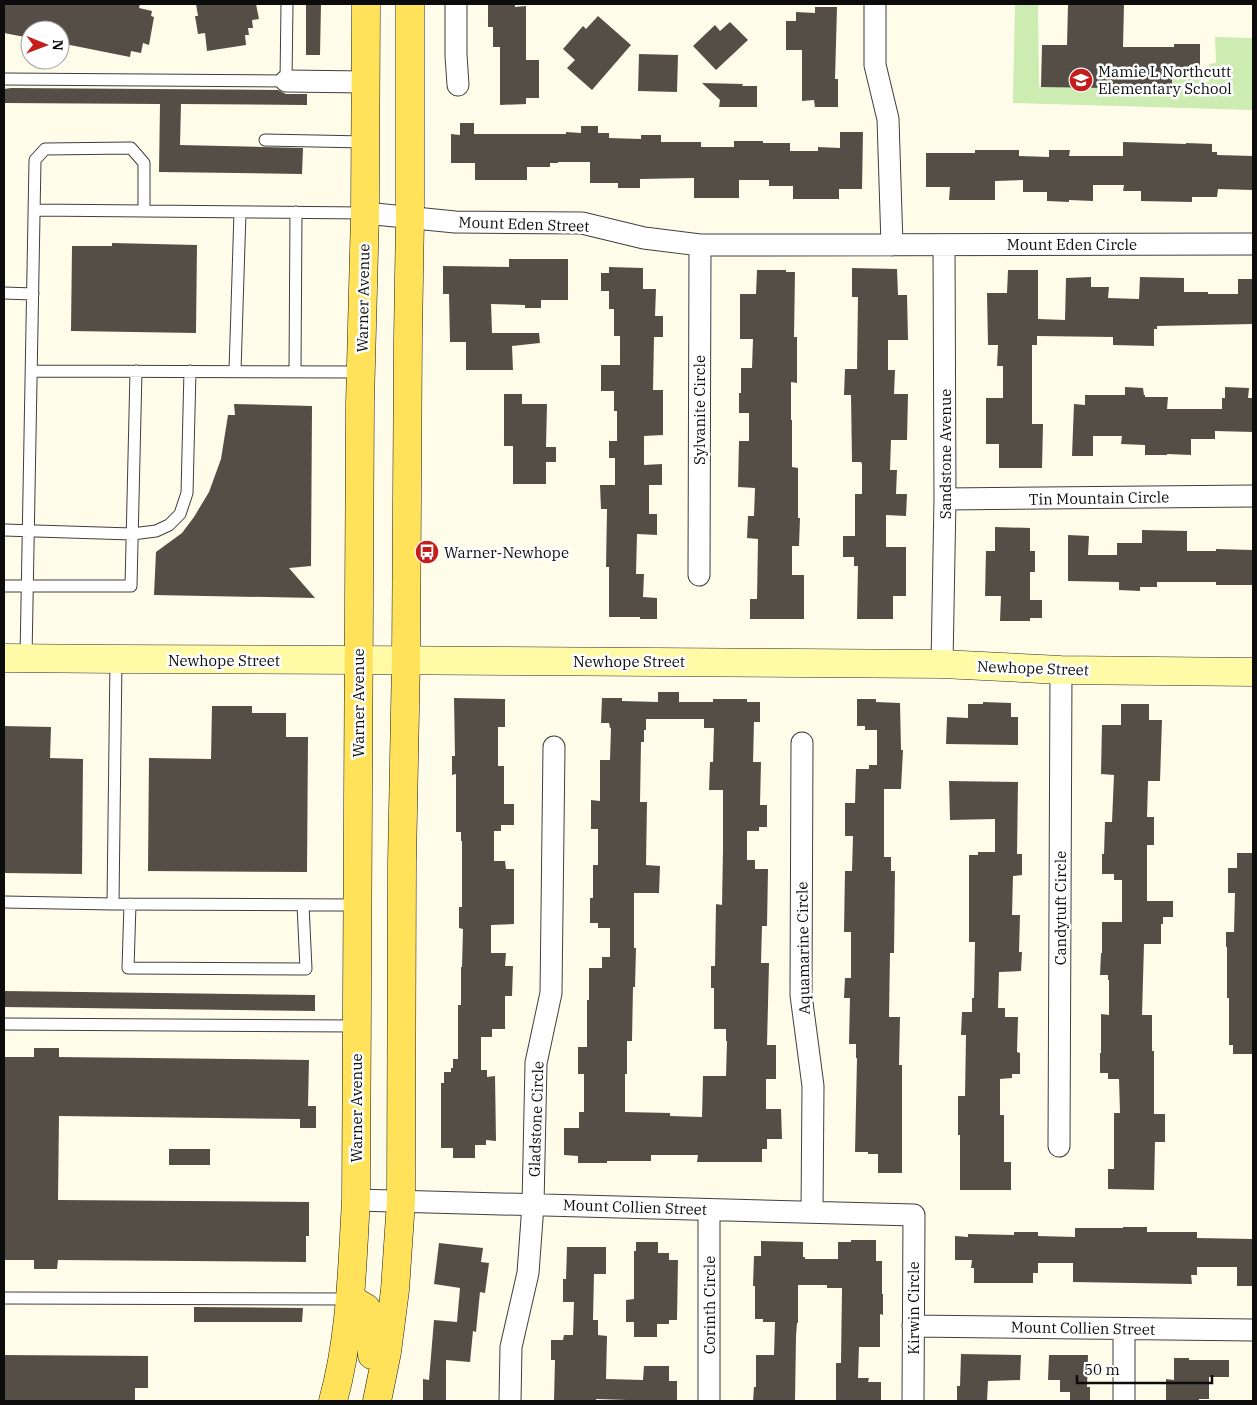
<svg xmlns="http://www.w3.org/2000/svg" width="1257" height="1405" font-family="'IBM Plex Serif',serif">
<style>
.green{fill:#ccecb2}
.building{fill:#554e47;fill-rule:evenodd}
.lines{fill:none;stroke-linecap:round;stroke-linejoin:round}
.lane-casing{stroke:#3f3f3f;stroke-width:13}
.street-casing{stroke:#3f3f3f;stroke-width:23}
.secondary-casing{stroke:#2e2e2e;stroke-width:29}
.primary-casing{stroke:#1d1d1d;stroke-width:29}
.lane{stroke:#fff;stroke-width:11}
.street{stroke:#fff;stroke-width:21}
.secondary{stroke:#fffaa5;stroke-width:28}
.primary{stroke:#ffe15a;stroke-width:28}
.labels{text-anchor:middle;dominant-baseline:central;stroke-width:5;stroke-linejoin:round;paint-order:stroke}
.poi-label{font-size:15px;fill:#0c0c0c;stroke:#fff;text-anchor:start}
.street-label{font-size:15px;fill:#0c0c0c;stroke:#fff}
</style>
<rect width="100%" height="100%" fill="#fffcea"/>
<path class="green" d="M 1015,4 L 1038,4 L 1039,87 L 1174,75 L 1200,75 L 1201,82 L 1209,82 L 1209,64 L 1216,63 L 1215,37 L 1253,38 L 1253,110 L 1013,103 Z"/>
<path class="building" d="M 4,4 L 140,4 L 139,8 L 152,11 L 151,16 L 154,17 L 149,45 L 143,43 L 141,53 L 131,51 L 130,57 L 60,43 L 60,30 L 30,30 L 30,38 L 4,33 Z
M 196,4 L 256,4 L 259,19 L 252,20 L 253,28 L 248,28 L 249,35 L 245,35 L 246,45 L 207,51 L 205,33 L 198,34 L 195,16 L 198,16 Z
M 306,4 L 321,4 L 320,55 L 306,55 Z
M 488,4 L 515,4 L 515,7 L 526,6 L 526,60 L 539,60 L 539,98 L 526,98 L 526,104 L 500,105 L 500,47 L 493,47 L 493,27 L 488,27 Z
M 1068,4 L 1124,4 L 1123,47 L 1174,47 L 1174,44 L 1200,44 L 1200,75 L 1172,75 L 1172,89 L 1041,87 L 1042,45 L 1067,45 Z
M 815,7 L 837,7 L 835,79 L 838,79 L 838,107 L 815,107 L 814,100 L 802,101 L 802,50 L 786,50 L 786,21 L 796,21 L 796,12 L 815,13 Z
M 598,16 L 631,45 L 592,90 L 567,68 L 575,60 L 563,49 L 583,26 L 586,29 Z
M 730,22 L 748,40 L 716,70 L 693,46 L 715,25 L 720,31 Z
M 639,54 L 678,55 L 677,92 L 638,91 Z
M 702,83 L 743,84 L 742,86 L 757,86 L 757,107 L 719,107 L 720,100 Z
M 11,88 L 278,90 L 286,94 L 307,94 L 307,105 L 181,104 L 180,145 L 303,148 L 302,174 L 159,172 L 160,104 L 4,103 L 4,89 Z
M 460,123 L 474,123 L 474,134 L 566,134 L 566,132 L 581,133 L 581,126 L 598,126 L 598,133 L 609,133 L 609,138 L 641,139 L 641,135 L 661,135 L 661,142 L 701,142 L 701,147 L 734,147 L 734,141 L 763,141 L 763,143 L 790,143 L 790,151 L 818,151 L 818,147 L 840,148 L 840,132 L 863,132 L 862,189 L 839,189 L 839,199 L 793,199 L 793,186 L 769,186 L 769,180 L 739,180 L 739,198 L 694,198 L 694,178 L 640,179 L 640,188 L 618,188 L 618,183 L 590,183 L 590,162 L 558,162 L 558,163 L 550,163 L 550,167 L 527,167 L 527,180 L 475,180 L 475,163 L 451,163 L 451,134 L 460,135 Z
M 1123,142 L 1186,144 L 1186,143 L 1212,144 L 1212,152 L 1217,152 L 1217,155 L 1253,156 L 1253,190 L 1218,189 L 1217,197 L 1192,197 L 1192,202 L 1141,201 L 1141,191 L 1123,191 L 1124,185 L 1093,185 L 1093,201 L 1069,200 L 1069,202 L 1047,201 L 1047,192 L 1023,192 L 1023,180 L 995,181 L 995,200 L 949,200 L 950,187 L 926,187 L 926,153 L 975,153 L 975,150 L 1019,150 L 1019,156 L 1049,157 L 1049,150 L 1070,150 L 1069,156 L 1123,156 Z
M 112,243 L 197,245 L 196,333 L 71,331 L 72,246 L 112,246 Z
M 509,259 L 568,259 L 568,300 L 541,300 L 541,308 L 525,308 L 525,305 L 491,304 L 492,333 L 539,333 L 540,343 L 512,346 L 513,370 L 466,370 L 466,342 L 450,342 L 449,294 L 443,294 L 443,266 L 509,267 Z
M 609,267 L 643,268 L 643,289 L 656,289 L 655,316 L 663,316 L 663,337 L 654,337 L 653,390 L 663,390 L 663,435 L 644,436 L 644,465 L 662,464 L 662,485 L 649,485 L 649,514 L 657,514 L 657,535 L 637,534 L 636,574 L 644,574 L 643,597 L 657,598 L 657,619 L 640,619 L 640,617 L 609,617 L 609,567 L 606,567 L 607,509 L 601,509 L 600,485 L 615,485 L 615,458 L 609,458 L 609,441 L 617,441 L 617,411 L 614,411 L 614,391 L 601,391 L 601,365 L 620,365 L 620,336 L 614,336 L 614,309 L 609,309 L 609,291 L 601,291 L 601,273 L 609,273 Z
M 852,268 L 897,269 L 898,295 L 907,295 L 908,340 L 888,340 L 888,370 L 895,370 L 894,394 L 908,394 L 907,440 L 891,440 L 890,470 L 897,470 L 896,494 L 907,494 L 906,516 L 886,515 L 886,547 L 906,547 L 906,596 L 893,596 L 893,619 L 857,619 L 858,566 L 854,566 L 854,557 L 843,557 L 843,536 L 855,536 L 855,494 L 862,494 L 862,464 L 861,462 L 852,462 L 851,395 L 844,395 L 845,369 L 857,369 L 858,297 L 852,297 Z
M 757,270 L 786,270 L 786,272 L 795,272 L 794,337 L 797,337 L 797,383 L 791,382 L 791,420 L 792,420 L 792,467 L 798,468 L 798,518 L 800,518 L 799,546 L 792,546 L 792,575 L 804,575 L 804,619 L 750,619 L 750,599 L 757,599 L 758,539 L 747,538 L 748,516 L 754,516 L 755,488 L 738,487 L 739,441 L 749,441 L 749,413 L 739,413 L 739,393 L 741,393 L 741,368 L 752,368 L 753,339 L 740,339 L 740,294 L 756,294 Z
M 1008,270 L 1038,270 L 1038,319 L 1065,320 L 1066,278 L 1091,277 L 1091,287 L 1109,287 L 1108,298 L 1139,299 L 1140,277 L 1184,278 L 1184,292 L 1208,292 L 1208,294 L 1238,294 L 1238,279 L 1253,279 L 1253,324 L 1157,326 L 1157,329 L 1154,329 L 1154,346 L 1113,345 L 1113,337 L 1037,336 L 1037,345 L 1032,345 L 1032,424 L 1043,424 L 1042,468 L 999,468 L 999,444 L 986,444 L 986,398 L 1003,398 L 1003,366 L 997,366 L 998,345 L 988,345 L 987,293 L 1007,293 Z
M 1125,387 L 1143,388 L 1144,395 L 1145,395 L 1145,397 L 1168,397 L 1167,409 L 1222,409 L 1222,398 L 1225,398 L 1225,387 L 1249,388 L 1248,398 L 1253,398 L 1253,432 L 1215,431 L 1215,439 L 1191,439 L 1191,455 L 1167,454 L 1167,455 L 1145,455 L 1145,445 L 1121,444 L 1122,436 L 1093,436 L 1093,456 L 1072,456 L 1074,404 L 1085,405 L 1085,395 L 1125,395 Z
M 504,394 L 522,394 L 522,404 L 547,404 L 546,447 L 556,447 L 556,462 L 546,462 L 546,484 L 513,484 L 513,446 L 504,446 Z
M 234,404 L 312,406 L 311,566 L 289,568 L 315,598 L 154,595 L 156,552 L 182,533 L 194,517 L 209,492 L 221,459 L 228,415 L 235,415 Z
M 995,527 L 1030,528 L 1030,551 L 1035,551 L 1035,572 L 1030,572 L 1030,600 L 1042,600 L 1042,618 L 1030,618 L 1030,621 L 1000,621 L 1001,596 L 985,596 L 986,551 L 995,551 Z
M 1142,530 L 1187,531 L 1187,551 L 1216,551 L 1216,549 L 1253,550 L 1253,585 L 1216,585 L 1216,582 L 1157,582 L 1157,587 L 1140,587 L 1140,591 L 1119,590 L 1119,582 L 1068,581 L 1068,535 L 1089,536 L 1088,555 L 1117,555 L 1117,543 L 1142,543 Z
M 658,692 L 679,692 L 679,702 L 713,702 L 713,699 L 747,699 L 747,702 L 760,702 L 760,722 L 754,722 L 753,762 L 761,762 L 760,805 L 767,805 L 767,827 L 759,827 L 759,831 L 747,831 L 747,860 L 755,860 L 755,869 L 768,869 L 767,926 L 762,926 L 761,963 L 769,963 L 767,1045 L 776,1045 L 776,1079 L 766,1079 L 766,1109 L 781,1109 L 782,1139 L 767,1139 L 767,1149 L 762,1149 L 762,1162 L 697,1162 L 698,1155 L 651,1155 L 651,1161 L 607,1161 L 607,1163 L 578,1163 L 578,1156 L 564,1155 L 564,1128 L 579,1128 L 579,1112 L 584,1112 L 584,1074 L 578,1074 L 578,1047 L 587,1047 L 587,1000 L 589,1000 L 589,968 L 602,968 L 602,957 L 610,957 L 610,928 L 598,928 L 598,923 L 590,923 L 590,898 L 593,898 L 593,865 L 598,865 L 598,829 L 591,829 L 591,800 L 600,801 L 600,760 L 610,760 L 611,728 L 610,728 L 609,723 L 601,723 L 602,698 L 622,698 L 622,701 L 658,702 ZM 646,719 L 704,719 L 704,728 L 714,728 L 713,762 L 710,762 L 709,790 L 723,790 L 723,850 L 722,905 L 716,904 L 715,966 L 711,966 L 711,988 L 714,988 L 714,1029 L 726,1029 L 726,1041 L 727,1041 L 726,1076 L 703,1076 L 702,1117 L 670,1116 L 670,1113 L 625,1112 L 625,1074 L 627,1074 L 627,1041 L 632,1041 L 633,987 L 635,987 L 636,948 L 634,948 L 634,893 L 659,893 L 660,866 L 646,865 L 647,802 L 640,802 L 641,742 L 644,742 L 644,730 L 646,730 Z
M 454,698 L 505,699 L 505,727 L 498,727 L 498,766 L 504,766 L 504,804 L 514,804 L 514,825 L 501,825 L 501,831 L 494,831 L 494,861 L 505,861 L 506,869 L 514,869 L 514,924 L 491,925 L 491,953 L 506,953 L 505,966 L 513,966 L 512,996 L 505,996 L 505,1029 L 492,1029 L 492,1037 L 481,1037 L 481,1070 L 487,1070 L 487,1077 L 495,1076 L 496,1141 L 486,1140 L 486,1145 L 475,1145 L 475,1158 L 453,1158 L 453,1148 L 441,1148 L 441,1083 L 444,1083 L 444,1072 L 451,1072 L 451,1068 L 453,1068 L 453,1059 L 458,1059 L 458,1005 L 461,1005 L 461,967 L 462,967 L 463,929 L 459,928 L 459,907 L 462,907 L 462,841 L 461,841 L 461,832 L 456,832 L 456,774 L 452,775 L 452,756 L 455,756 Z
M 857,699 L 876,699 L 876,702 L 900,703 L 901,750 L 903,750 L 901,789 L 884,789 L 884,857 L 891,857 L 891,871 L 895,871 L 894,953 L 890,953 L 889,1017 L 900,1017 L 899,1065 L 902,1065 L 902,1173 L 878,1173 L 878,1154 L 868,1154 L 868,1152 L 855,1152 L 857,1058 L 856,1058 L 856,1044 L 849,1044 L 850,998 L 844,998 L 845,978 L 851,978 L 851,932 L 844,932 L 845,871 L 852,871 L 853,836 L 845,836 L 845,803 L 855,803 L 856,769 L 869,769 L 869,765 L 877,765 L 877,730 L 865,730 L 865,726 L 857,726 Z
M 983,702 L 1011,703 L 1011,717 L 1018,717 L 1018,745 L 946,744 L 947,717 L 968,718 L 968,704 L 983,704 Z
M 1121,704 L 1149,704 L 1149,720 L 1162,720 L 1160,781 L 1148,781 L 1147,817 L 1154,817 L 1154,845 L 1147,845 L 1147,901 L 1173,901 L 1173,917 L 1163,917 L 1163,924 L 1161,924 L 1161,944 L 1144,944 L 1142,1015 L 1152,1015 L 1152,1051 L 1154,1051 L 1154,1114 L 1165,1114 L 1165,1142 L 1155,1142 L 1154,1190 L 1108,1189 L 1108,1169 L 1114,1169 L 1114,1113 L 1120,1113 L 1119,1079 L 1108,1079 L 1108,1073 L 1100,1073 L 1100,1053 L 1101,1053 L 1101,1014 L 1109,1015 L 1109,980 L 1108,980 L 1108,975 L 1100,975 L 1101,953 L 1102,953 L 1102,922 L 1122,922 L 1122,880 L 1114,880 L 1114,874 L 1102,874 L 1102,854 L 1104,854 L 1105,822 L 1112,822 L 1114,775 L 1101,774 L 1102,725 L 1121,725 Z
M 212,706 L 252,706 L 252,713 L 286,713 L 286,737 L 308,737 L 307,872 L 148,871 L 149,758 L 211,759 Z
M 4,726 L 51,727 L 50,758 L 83,759 L 82,874 L 4,873 Z
M 949,781 L 1018,782 L 1017,854 L 1022,854 L 1022,875 L 1013,876 L 1012,915 L 1020,915 L 1019,952 L 1022,952 L 1021,971 L 999,972 L 998,1008 L 1005,1008 L 1005,1017 L 1018,1017 L 1017,1052 L 1020,1053 L 1020,1074 L 1012,1074 L 1012,1078 L 1000,1079 L 1000,1115 L 1004,1115 L 1004,1162 L 1011,1162 L 1011,1190 L 960,1190 L 960,1135 L 958,1135 L 958,1096 L 965,1096 L 966,1035 L 961,1035 L 962,1012 L 972,1012 L 972,998 L 974,998 L 975,942 L 969,942 L 969,855 L 978,855 L 978,852 L 995,852 L 995,819 L 950,820 Z
M 1237,853 L 1253,853 L 1253,1054 L 1233,1054 L 1233,1045 L 1229,1045 L 1229,998 L 1227,998 L 1227,947 L 1226,947 L 1226,932 L 1234,932 L 1235,893 L 1228,893 L 1228,868 L 1237,868 Z
M 4,991 L 315,995 L 315,1011 L 4,1007 Z
M 34,1048 L 59,1048 L 59,1057 L 309,1060 L 308,1106 L 316,1106 L 316,1128 L 300,1128 L 300,1119 L 59,1116 L 58,1200 L 309,1202 L 309,1236 L 306,1236 L 306,1262 L 58,1260 L 57,1269 L 34,1269 L 34,1260 L 4,1260 L 4,1057 L 34,1057 Z
M 169,1149 L 210,1149 L 210,1165 L 169,1165 Z
M 1123,1227 L 1147,1227 L 1147,1232 L 1197,1232 L 1197,1238 L 1253,1239 L 1253,1286 L 1237,1286 L 1237,1267 L 1197,1267 L 1197,1275 L 1191,1275 L 1192,1284 L 1073,1282 L 1073,1263 L 1038,1263 L 1038,1273 L 1033,1273 L 1033,1283 L 974,1283 L 974,1268 L 971,1268 L 972,1260 L 955,1260 L 955,1236 L 968,1237 L 968,1234 L 1014,1235 L 1014,1232 L 1038,1232 L 1038,1236 L 1075,1237 L 1075,1228 L 1123,1228 Z
M 851,1240 L 876,1240 L 876,1261 L 882,1261 L 882,1294 L 883,1294 L 883,1315 L 880,1314 L 880,1347 L 859,1347 L 858,1378 L 869,1378 L 868,1382 L 881,1382 L 881,1401 L 836,1401 L 836,1363 L 841,1363 L 842,1288 L 827,1288 L 827,1285 L 798,1285 L 798,1323 L 797,1323 L 796,1336 L 795,1401 L 753,1401 L 754,1387 L 756,1387 L 756,1355 L 774,1355 L 775,1322 L 763,1322 L 763,1319 L 755,1319 L 755,1286 L 753,1286 L 754,1256 L 761,1256 L 761,1241 L 803,1242 L 803,1257 L 805,1257 L 805,1259 L 838,1259 L 838,1242 L 851,1242 Z
M 636,1242 L 658,1242 L 658,1253 L 669,1253 L 669,1260 L 678,1260 L 677,1320 L 669,1320 L 669,1324 L 657,1324 L 657,1337 L 634,1337 L 634,1322 L 626,1322 L 626,1300 L 634,1299 L 634,1251 L 636,1251 Z
M 439,1243 L 483,1248 L 481,1262 L 489,1263 L 485,1293 L 480,1292 L 476,1332 L 473,1331 L 470,1362 L 446,1360 L 446,1401 L 423,1401 L 423,1379 L 429,1380 L 434,1320 L 457,1322 L 460,1288 L 434,1284 Z
M 567,1247 L 606,1247 L 606,1274 L 594,1274 L 593,1320 L 598,1320 L 598,1335 L 607,1336 L 606,1379 L 643,1380 L 644,1366 L 669,1366 L 669,1381 L 677,1381 L 677,1401 L 627,1401 L 627,1400 L 596,1399 L 596,1401 L 554,1401 L 555,1360 L 551,1360 L 551,1340 L 563,1340 L 564,1335 L 573,1335 L 574,1302 L 563,1302 L 563,1279 L 566,1279 Z
M 194,1307 L 303,1308 L 302,1322 L 194,1322 Z
M 961,1354 L 1021,1355 L 1020,1380 L 988,1381 L 987,1401 L 957,1401 L 957,1386 L 960,1386 Z
M 4,1355 L 148,1356 L 148,1388 L 135,1388 L 135,1401 L 4,1401 Z
M 1049,1355 L 1088,1355 L 1087,1387 L 1090,1387 L 1090,1401 L 1070,1401 L 1070,1392 L 1060,1392 L 1060,1380 L 1048,1380 Z
M 1174,1358 L 1189,1358 L 1189,1360 L 1229,1360 L 1229,1377 L 1209,1377 L 1209,1399 L 1199,1399 L 1199,1401 L 1166,1401 L 1166,1379 L 1174,1380 Z"/>
<g class="lines">
<g class="lane-casing">
<path id="lane" d="M 4,79 L 286,81 L 287,4
M 265,140 L 365,142
M 35,210 L 365,213
M 4,293 L 33,294
M 32,371 L 361,372
M 235,371 L 240,212
M 295,372 L 296,212
M 4,530 L 132,534 L 156,531 L 169,525 L 180,514 L 187,493 L 190,371
M 4,586 L 131,586 L 136,371
M 26,658 L 35,160 L 45,149 L 131,148 L 144,163 L 144,210
M 4,902 L 113,904 L 357,905
M 113,904 L 116,659
M 130,904 L 128,968 L 306,969 L 303,905
M 4,1024 L 356,1026
M 4,1298 L 349,1299"/>
</g>
<g class="street-casing">
<path id="street" d="M 456,4 L 456,55 L 458,85
M 875,4 L 875,65 L 888,119 L 892,245
M 286,81 L 366,82
M 365,213 L 455,222 L 582,223 L 644,238 L 700,245 L 1253,244
M 945,499 L 1253,496
M 699,575 L 700,245
M 942,664 L 945,499 L 944,245
M 802,743 L 801,995 L 813,1086 L 812,1212
M 1059,1146 L 1061,670
M 356,1200 L 914,1215 L 913,1401
M 913,1326 L 1253,1330
M 510,1401 L 511,1347 L 528,1273 L 533,1205 L 536,1063 L 551,993 L 554,747
M 709,1401 L 709,1210
M 1124,1401 L 1124,1329"/>
</g>
<g class="secondary-casing">
<path id="secondary" d="M 4,658 L 116,659 L 358,660 L 942,664 L 1061,670 L 1253,672"/>
</g>
<g class="primary-casing">
<path id="primary" d="M 351,1299 L 366,1308 L 372,1317 L 372,1355
M 333,1401 C 351,1336 352,1267 356,1200 L 360,403 L 365,213 L 366,4
M 377,1401 L 387,1352 L 395,1290 L 401,1201 L 402,863 L 406,660 L 408,337 L 410,218 L 410,4"/>
</g>
<use href="#lane" class="lane"/>
<use href="#street" class="street"/>
<use href="#secondary" class="secondary"/>
<use href="#primary" class="primary"/>
</g>
<defs>
<g id="school-disc" transform="scale(1.25)"><circle r="9.5" fill="#c51d1b" stroke="#fff"/><path d="M0-5L7-2L0 1L-7-2ZM-4 1L0 2.5L4 1V4Q0 6-4 4Z" fill="#fff"/></g>
<g id="bus-disc" transform="scale(1.25)"><circle r="9.5" fill="#c51d1b" stroke="#fff"/><path d="M-5-6H5V4H4V6H2V4H-2V6H-4V4H-5ZM-3.5-4V0h7V-4ZM-3.5 1.2v1.5H-2V1.2ZM2 1.2v1.5H3.5V1.2Z" fill="#fff"/></g>
</defs>
<g fill-rule="evenodd">
<use href="#school-disc" x="1081" y="80"/>
<use href="#bus-disc" x="427" y="552"/>
</g>
<g class="labels">
<g class="poi-label">
<text x="1098" y="71">Mamie L Northcutt<tspan x="1098" dy="17">Elementary School</tspan></text>
<text x="444" y="552">Warner-Newhope</text>
</g>
<g class="street-label">
<text transform="translate(524 224) rotate(2)">Mount Eden Street</text>
<text x="1072" y="244">Mount Eden Circle</text>
<text transform="translate(363 298) rotate(-89)">Warner Avenue</text>
<text transform="translate(699 410) rotate(-90)">Sylvanite Circle</text>
<text transform="translate(945 454) rotate(-90)">Sandstone Avenue</text>
<text transform="translate(1099 498) rotate(-1)">Tin Mountain Circle</text>
<text x="224" y="660">Newhope Street</text>
<text x="629" y="661">Newhope Street</text>
<text transform="translate(1033 668) rotate(2)">Newhope Street</text>
<text transform="translate(358 703) rotate(-90)">Warner Avenue</text>
<text transform="translate(1060 908) rotate(-90)">Candytuft Circle</text>
<text transform="translate(803 948) rotate(-91)">Aquamarine Circle</text>
<text transform="translate(356 1108) rotate(-90)">Warner Avenue</text>
<text transform="translate(536 1119) rotate(-88)">Gladstone Circle</text>
<text transform="translate(635 1207) rotate(2)">Mount Collien Street</text>
<text transform="translate(709 1305) rotate(-90)">Corinth Circle</text>
<text transform="translate(913 1308) rotate(-90)">Kirwin Circle</text>
<text transform="translate(1083 1328) rotate(1)">Mount Collien Street</text>
</g>
</g>
<rect width="1257" height="1405" fill="none" stroke="#0c0c0c" stroke-width="10"/>
<g transform="translate(45 45) rotate(91)"><circle r="24" fill="#ffffff" stroke="#9e9e9e"/>
<path d="M0-4L9 19L0 12L-9 19Z" fill="#c51d1b"/>
<text y="-8" font-size="14" font-weight="bold" text-anchor="middle" fill="#0c0c0c">N</text>
</g>
<path d="M1077 1375v8h135v-8" fill="none" stroke="#0c0c0c" stroke-width="2.5"/>
<text x="1084" y="1375" font-size="15" fill="#0c0c0c" stroke="#ffffff" stroke-width="4" paint-order="stroke">50 m</text>
</svg>
